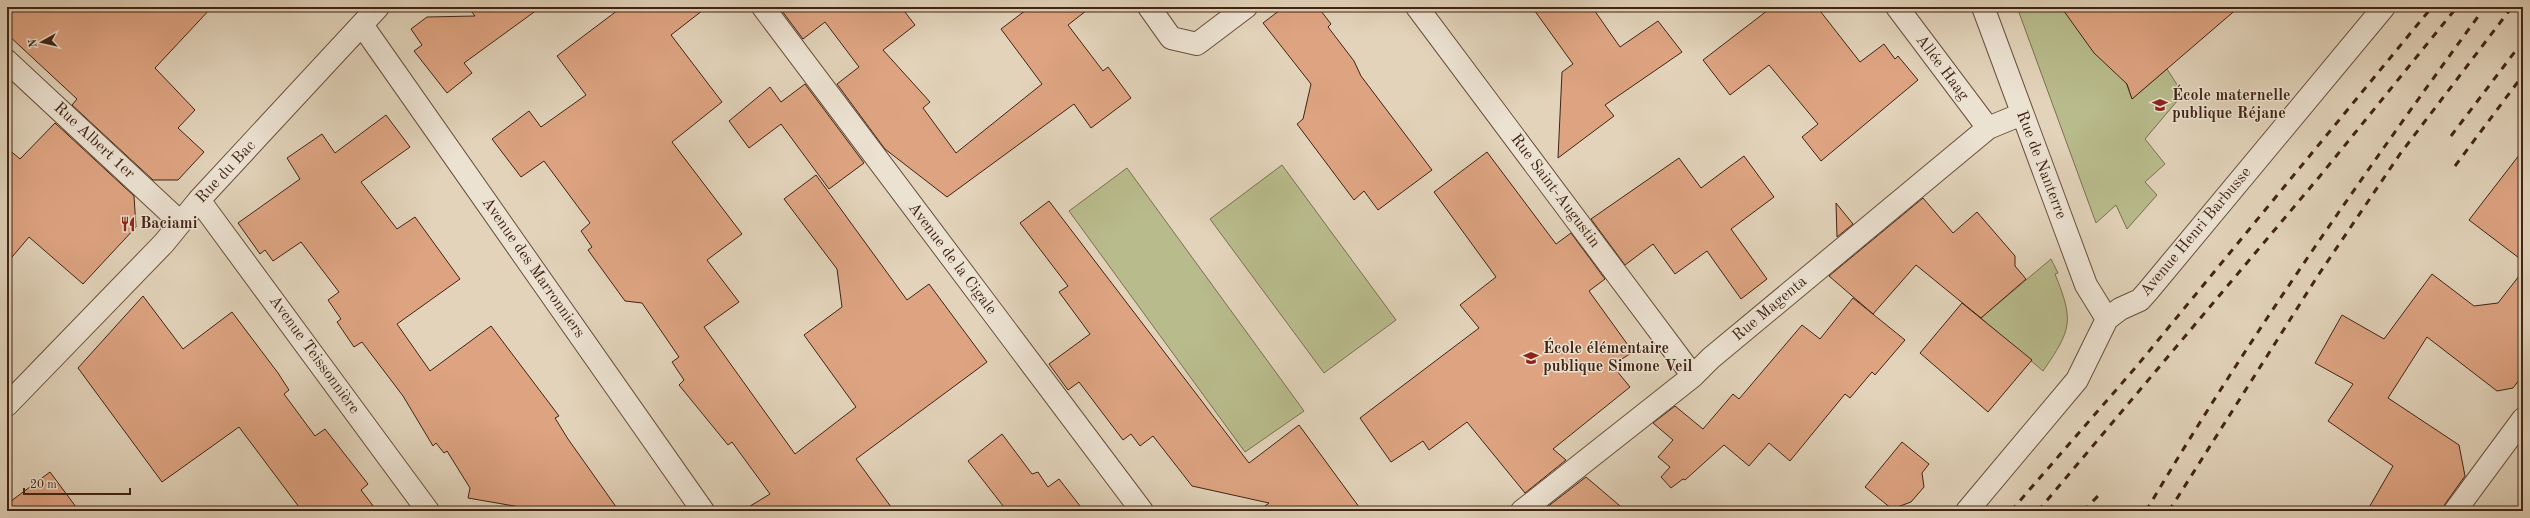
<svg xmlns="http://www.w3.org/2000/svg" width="2530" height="518" font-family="'Old Standard TT',serif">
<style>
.green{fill:#b8bb8c;stroke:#7c7050}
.building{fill:#dea482;stroke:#412413}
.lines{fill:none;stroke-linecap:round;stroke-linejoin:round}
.street-casing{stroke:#69503d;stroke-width:24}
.street{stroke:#ece2d2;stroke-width:22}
.rail{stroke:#412413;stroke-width:3;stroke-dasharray:7 7;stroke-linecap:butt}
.labels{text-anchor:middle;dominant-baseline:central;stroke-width:3;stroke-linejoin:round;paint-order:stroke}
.street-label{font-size:16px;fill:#412413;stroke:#ece2d2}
.poi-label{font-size:16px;font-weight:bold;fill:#412413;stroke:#ece2d2;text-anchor:start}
</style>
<rect width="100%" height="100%" fill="#e2d3ba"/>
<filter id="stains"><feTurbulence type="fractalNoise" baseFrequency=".005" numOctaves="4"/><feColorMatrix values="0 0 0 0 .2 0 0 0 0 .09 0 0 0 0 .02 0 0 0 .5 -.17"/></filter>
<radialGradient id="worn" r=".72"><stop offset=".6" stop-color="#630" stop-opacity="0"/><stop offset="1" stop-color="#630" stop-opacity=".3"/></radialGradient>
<path class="green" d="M 2017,7 L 2066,7 L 2111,42 L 2132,99 L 2167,69 L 2183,94 L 2145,139 L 2165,164 L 2145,182 L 2157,195 L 2127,229 L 2116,205 L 2096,223 Z
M 1282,165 L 1396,320 L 1324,373 L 1210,219 Z
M 1127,168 L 1304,411 L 1245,452 L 1069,211 Z
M 2051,259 L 2058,273 L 2055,274 C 2074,321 2072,329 2043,371 L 1981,318 Z"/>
<path class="building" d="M 7,7 L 212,7 L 155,68 L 195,110 L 178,128 L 204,152 L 178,180 L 153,180 L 72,105 L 77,99 L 7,34 Z
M 468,7 L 541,7 L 464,63 L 472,73 L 447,93 L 414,51 L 422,45 L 411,29 L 427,17 L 475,16 Z
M 622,7 L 707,7 L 671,35 L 722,102 L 672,142 L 742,234 L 707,260 L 739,302 L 704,327 L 795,454 L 856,407 L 804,335 L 842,307 L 837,269 L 784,199 L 816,175 L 907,300 L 929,284 L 987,362 L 856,459 L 894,511 L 742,511 L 770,494 L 732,442 L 728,445 L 679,385 L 684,380 L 672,362 L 679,357 L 642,303 L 625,301 L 588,250 L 592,247 L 581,231 L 590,223 L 544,161 L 521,177 L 492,139 L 529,111 L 541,127 L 586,95 L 557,56 Z
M 779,7 L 901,7 L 915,25 L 883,50 L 930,102 L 923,108 L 956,153 L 1042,84 L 1001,29 L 1030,7 L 1091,7 L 1068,25 L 1103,71 L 1108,67 L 1131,98 L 1091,128 L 1074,104 L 947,197 L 885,149 L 837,84 L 859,67 L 825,22 L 803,39 Z
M 1284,7 L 1318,7 L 1331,24 L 1328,27 L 1354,61 L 1361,76 L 1432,170 L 1378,210 L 1364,191 L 1354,200 L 1297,124 L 1303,119 L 1311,84 L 1263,23 Z
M 1532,7 L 1592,7 L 1620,47 L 1658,21 L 1682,52 L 1605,105 L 1614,116 L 1558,158 L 1562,72 L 1573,64 Z
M 1772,7 L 1817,7 L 1860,62 L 1884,44 L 1895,59 L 1898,56 L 1918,80 L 1821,161 L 1802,137 L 1818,124 L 1769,65 L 1730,95 L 1703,60 Z
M 2061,7 L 2239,7 L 2132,99 L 2127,84 L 2094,53 Z
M 805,84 L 864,163 L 829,189 L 781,124 L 749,148 L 729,121 L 770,87 L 781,102 Z
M 386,115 L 410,147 L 361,182 L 397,229 L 415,217 L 460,279 L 397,324 L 430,371 L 491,326 L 559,416 L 555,418 L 568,439 L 619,511 L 543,511 L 468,498 L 470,488 L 447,451 L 444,453 L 436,443 L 433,446 L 403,396 L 362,342 L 354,347 L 337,322 L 341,319 L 328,300 L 339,292 L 301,242 L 273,261 L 265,250 L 260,254 L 238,223 L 300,179 L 287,158 L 322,134 L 335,153 Z
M 55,123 L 134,196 L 136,227 L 83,284 L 29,237 L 7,263 L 7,148 L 20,159 Z
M 2523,150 L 2523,261 L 2469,220 Z
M 1487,152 L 1556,244 L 1571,233 L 1605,279 L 1589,291 L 1633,352 L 1612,365 L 1630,387 L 1553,449 L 1566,460 L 1525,493 L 1467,422 L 1429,450 L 1423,441 L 1391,462 L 1360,418 L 1479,328 L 1460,305 L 1496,277 L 1434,192 Z
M 1744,156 L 1774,197 L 1731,229 L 1767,279 L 1741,299 L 1707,251 L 1675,274 L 1653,244 L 1625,265 L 1591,219 L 1679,158 L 1701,188 Z
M 1923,198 L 1953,233 L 1977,212 L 2015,256 L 2015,266 L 2026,279 L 1981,318 L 1916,265 L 1873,314 L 1829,276 Z
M 1049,201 L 1249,463 L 1299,425 L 1362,511 L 1258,511 L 1269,503 L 1192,486 L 1153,436 L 1140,446 L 1131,434 L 1123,440 L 1079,382 L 1068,390 L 1049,364 L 1090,334 L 1059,292 L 1068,286 L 1020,223 Z
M 1836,203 L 1853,224 L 1837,237 Z
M 2523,271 L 2523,375 L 2513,388 L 2497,391 L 2427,337 L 2388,398 L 2459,445 L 2465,476 L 2445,504 L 2443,511 L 2367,511 L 2393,466 L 2328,421 L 2353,384 L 2315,363 L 2342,315 L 2384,339 L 2432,274 L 2474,306 L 2498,303 Z
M 143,296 L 183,349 L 232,312 L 278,373 L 289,390 L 284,394 L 315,436 L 325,429 L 368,484 L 361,490 L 377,511 L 302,511 L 239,427 L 162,482 L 78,368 Z
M 1853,298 L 1905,340 L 1875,375 L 1872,372 L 1850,398 L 1845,394 L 1790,461 L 1769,443 L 1749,466 L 1724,445 L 1685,480 L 1683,479 L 1671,488 L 1661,477 L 1670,467 L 1658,457 L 1673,440 L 1653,423 L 1675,406 L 1703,429 L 1733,394 L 1739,399 L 1802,325 L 1820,339 Z
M 1962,303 L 2032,360 L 1988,412 L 1920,353 Z
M 1002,434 L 1032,474 L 1038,472 L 1048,487 L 1059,479 L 1084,511 L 1007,511 L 968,461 Z
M 1902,442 L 1929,464 L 1922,473 L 1924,487 L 1911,502 L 1892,509 L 1865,487 Z
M 50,472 L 79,511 L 7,511 L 7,504 Z
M 1586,477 L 1626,511 L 1542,511 Z"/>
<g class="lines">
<g class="street-casing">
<path id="street" d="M 763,7 L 1142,511
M 1149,7 L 1171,38 L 1197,44 L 1246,7
M 1417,7 L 1693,376
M 1897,7 L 1988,128
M 1983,7 L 2086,285 L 2107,319
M 362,25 L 703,511
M 7,61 L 180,222
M 199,200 L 428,511
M 7,405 L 164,243 L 199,200 L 378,7
M 1522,511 L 1693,376 L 1711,358 L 1988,128 L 2022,114
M 1967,511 L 2077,380 L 2107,319 L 2120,309 L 2140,300 L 2148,291 L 2384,7
M 2455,511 L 2523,419"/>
</g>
<use href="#street" class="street"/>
<path class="rail" d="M 2451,136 L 2523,41
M 2455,166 L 2523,75
M 2011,511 L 2136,367 L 2432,7
M 2038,511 L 2320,176 L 2457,7
M 2083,511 L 2101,493
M 2146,511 C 2249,337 2366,170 2485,7
M 2169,511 L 2317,277 L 2400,154 L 2512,7"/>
</g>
<defs>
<g id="school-bare" transform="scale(1.2)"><path d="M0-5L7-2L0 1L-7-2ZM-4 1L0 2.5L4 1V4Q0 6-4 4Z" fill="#8f2418" stroke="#ece2d2" stroke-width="2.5" paint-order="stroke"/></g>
<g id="restaurant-bare" transform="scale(1.2)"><path d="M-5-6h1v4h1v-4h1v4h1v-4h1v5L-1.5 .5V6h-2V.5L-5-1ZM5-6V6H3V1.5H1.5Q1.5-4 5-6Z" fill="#8f2418" stroke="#ece2d2" stroke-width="2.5" paint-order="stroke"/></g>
</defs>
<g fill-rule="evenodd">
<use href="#school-bare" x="2160" y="105"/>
<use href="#restaurant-bare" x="128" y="224"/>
<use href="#school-bare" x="1531" y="358"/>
</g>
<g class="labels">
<g class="street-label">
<text transform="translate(1942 68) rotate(53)">Allée Haag</text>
<text transform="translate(94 141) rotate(43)">Rue Albert 1er</text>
<text transform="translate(2041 165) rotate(69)">Rue de Nanterre</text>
<text transform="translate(226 172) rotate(-47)">Rue du Bac</text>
<text transform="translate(1555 191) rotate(53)">Rue Saint-Augustin</text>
<text transform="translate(2196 232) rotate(-50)">Avenue Henri Barbusse</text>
<text transform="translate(952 259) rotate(53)">Avenue de la Cigale</text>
<text transform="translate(533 268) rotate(55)">Avenue des Marronniers</text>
<text transform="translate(1770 309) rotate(-40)">Rue Magenta</text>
<text transform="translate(314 355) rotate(54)">Avenue Teissonnière</text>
</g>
<g class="poi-label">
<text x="2172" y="96">École maternelle<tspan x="2172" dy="18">publique Réjane</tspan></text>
<text x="140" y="224">Baciami</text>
<text x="1543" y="349">École élémentaire<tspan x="1543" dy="18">publique Simone Veil</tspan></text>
</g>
</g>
<rect width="2530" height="518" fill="none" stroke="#e2d3ba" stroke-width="24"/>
<rect x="8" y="8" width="2514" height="502" fill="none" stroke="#412413" stroke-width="2"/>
<rect x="12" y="12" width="2506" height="494" fill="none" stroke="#412413"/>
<g transform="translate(42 42) rotate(262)" stroke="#ece2d2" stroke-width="3" paint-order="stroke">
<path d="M0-3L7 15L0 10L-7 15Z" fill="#412413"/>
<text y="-6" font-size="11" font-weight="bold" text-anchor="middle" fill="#412413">N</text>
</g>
<path d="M24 488v6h106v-6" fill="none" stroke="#412413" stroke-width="2"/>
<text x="30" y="488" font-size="12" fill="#412413" stroke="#ece2d2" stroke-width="3" paint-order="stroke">20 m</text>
<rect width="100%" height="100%" filter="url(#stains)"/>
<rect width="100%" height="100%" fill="url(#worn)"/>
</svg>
